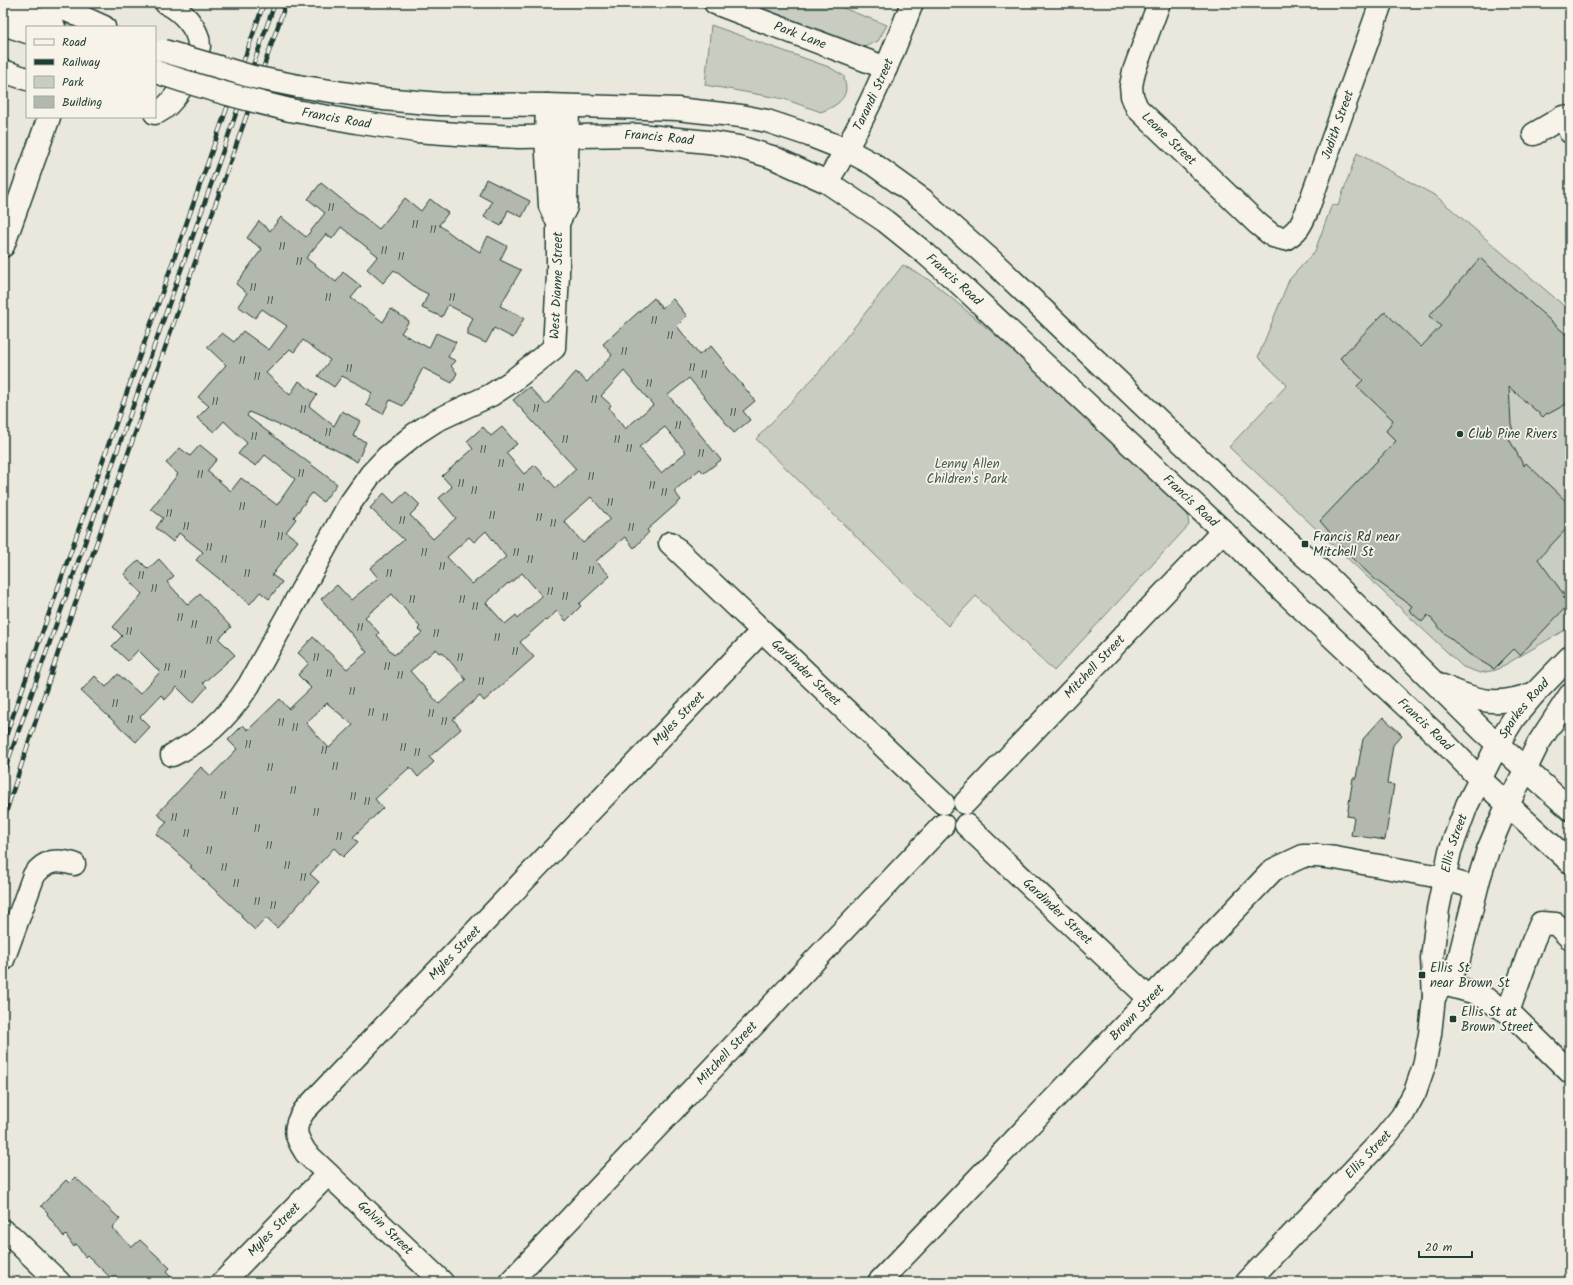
<svg xmlns="http://www.w3.org/2000/svg" width="1573" height="1285" font-family="Kalam,sans-serif">
<style>
.green{fill:#c8ccc1;stroke:#74847a}
.building{fill:#b2b8ae;stroke:#1f3d34;fill-rule:evenodd}
.lines{fill:none;stroke-linecap:round;stroke-linejoin:round}
.minor-casing{stroke:#1f3d34;stroke-width:25}
.major-casing{stroke:#1f3d34;stroke-width:25}
.highway-casing{stroke:#1f3d34;stroke-width:25}
.minor{stroke:#f7f3e8;stroke-width:22}
.major{stroke:#f7f3e8;stroke-width:22}
.highway{stroke:#f7f3e8;stroke-width:22}
.rail-casing{stroke:#1f3d34;stroke-width:4.5}
.rail{stroke:#f7f3e8;stroke-width:3;stroke-dasharray:9;stroke-linecap:butt}
.major-bridge-casing{stroke:#1f3d34;stroke-width:25;stroke-linecap:butt}
.major-bridge{stroke:#f7f3e8;stroke-width:22}
.poi-dot{fill:#1f3d34;stroke:#f7f3e8;stroke-width:1.5}
.labels{text-anchor:middle;dominant-baseline:central;stroke-width:3.5;stroke-linejoin:round;paint-order:stroke}
.number-label{font-size:11px;fill:#445c52}
.street-label{font-size:13px;fill:#1f3d34;stroke:#f7f3e8}
.poi-label{font-size:13px;fill:#1f3d34;stroke:#f7f3e8;text-anchor:start}
.park-label{font-size:13px;fill:#415a50;stroke:#f7f3e8}
</style>
<rect width="100%" height="100%" fill="#eae8dd"/>
<filter id="ink" filterUnits="userSpaceOnUse"><feTurbulence type="fractalNoise" baseFrequency=".025" numOctaves="2"/><feDisplacementMap in="SourceGraphic" scale="8" xChannelSelector="R" yChannelSelector="G"/><feConvolveMatrix kernelMatrix="1 2 1 2 8 2 1 2 1" color-interpolation-filters="sRGB"/></filter>
<g filter="url(#ink)">
<path class="green" d="M 744,3 L 830,3 L 887,25 L 878,41 L 864,47 Z
M 711,25 L 829,67 L 844,76 C 844,80 846,85 846,89 C 845,102 831,108 821,112 L 784,99 L 705,85 Z
M 1357,153 L 1436,196 L 1570,311 L 1570,627 L 1496,670 L 1480,673 L 1463,667 L 1229,447 L 1287,385 L 1258,357 L 1289,280 L 1315,251 L 1332,204 L 1338,206 Z
M 903,265 L 930,280 L 1043,375 L 1185,499 L 1189,525 L 1054,671 L 976,596 L 948,626 L 756,439 L 818,373 Z"/>
<path class="building" d="M 486,179 L 530,201 L 522,217 L 508,210 L 501,226 L 484,217 L 492,202 L 479,195 Z
M 321,183 L 379,229 L 405,198 L 421,211 L 430,199 L 448,213 L 439,225 L 458,239 L 480,252 L 488,236 L 507,246 L 500,260 L 521,270 L 500,306 L 524,318 L 513,338 L 494,328 L 486,343 L 468,335 L 468,329 L 473,318 L 448,305 L 442,317 L 422,308 L 428,294 L 418,289 L 394,270 L 383,283 L 367,269 L 378,256 L 341,227 L 332,239 L 326,234 L 306,258 L 336,282 L 343,272 L 361,286 L 351,298 L 383,322 L 391,309 L 409,321 L 401,333 L 429,348 L 436,333 L 456,342 L 448,357 L 456,361 L 451,366 L 457,373 L 452,383 L 423,368 L 403,406 L 390,400 L 383,414 L 366,405 L 372,393 L 360,385 L 342,376 L 334,387 L 318,376 L 330,360 L 303,340 L 294,352 L 290,349 L 266,373 L 290,395 L 299,381 L 317,395 L 309,406 L 334,426 L 342,411 L 360,421 L 353,436 L 366,442 L 357,462 L 334,449 L 249,412 L 247,416 L 337,484 L 323,502 L 312,493 L 294,517 L 296,519 L 286,532 L 298,541 L 272,575 L 282,582 L 269,599 L 260,592 L 250,604 L 196,560 L 203,552 L 179,533 L 173,542 L 156,528 L 163,518 L 151,509 L 178,474 L 166,463 L 180,448 L 190,456 L 200,445 L 217,459 L 207,471 L 231,491 L 241,478 L 277,505 L 295,479 L 265,455 L 256,466 L 238,454 L 247,443 L 224,421 L 214,432 L 197,418 L 209,406 L 198,397 L 226,365 L 207,347 L 222,333 L 234,342 L 243,331 L 269,350 L 287,326 L 262,309 L 255,318 L 238,306 L 247,293 L 236,284 L 262,249 L 247,238 L 259,221 L 270,231 L 281,217 L 306,237 L 325,213 L 308,199 Z
M 1480,258 L 1570,338 L 1570,402 L 1548,414 L 1547,413 L 1543,417 L 1509,387 L 1511,424 L 1514,433 L 1508,437 L 1524,466 L 1526,463 L 1570,505 L 1570,525 L 1538,559 L 1565,596 L 1563,598 L 1569,604 L 1520,655 L 1514,649 L 1494,669 L 1469,654 L 1444,633 L 1428,615 L 1422,622 L 1409,610 L 1412,606 L 1377,581 L 1353,559 L 1320,521 L 1396,441 L 1386,431 L 1393,420 L 1357,386 L 1363,380 L 1340,358 L 1385,312 L 1421,347 L 1441,326 L 1429,316 Z
M 654,298 L 662,308 L 673,299 L 687,316 L 677,326 L 699,355 L 711,346 L 725,363 L 724,364 L 748,392 L 755,401 L 743,411 L 750,420 L 734,433 L 689,378 L 668,395 L 721,460 L 704,473 L 700,469 L 674,491 L 681,500 L 647,530 L 649,532 L 634,548 L 625,537 L 596,561 L 610,576 L 579,604 L 581,606 L 566,621 L 557,611 L 546,621 L 545,620 L 520,642 L 534,657 L 484,701 L 480,696 L 453,719 L 461,729 L 429,757 L 434,762 L 418,777 L 410,767 L 375,799 L 383,808 L 353,837 L 358,842 L 343,857 L 334,848 L 310,874 L 319,882 L 277,928 L 266,918 L 255,930 L 241,917 L 242,915 L 190,867 L 192,866 L 156,834 L 167,822 L 157,814 L 201,767 L 211,776 L 237,749 L 228,740 L 243,725 L 248,730 L 280,699 L 289,709 L 311,688 L 298,675 L 309,663 L 298,653 L 313,637 L 347,669 L 367,652 L 321,599 L 337,585 L 351,600 L 378,578 L 370,568 L 404,540 L 370,508 L 384,493 L 394,503 L 406,492 L 413,498 L 420,505 L 410,515 L 433,539 L 456,518 L 439,498 L 452,487 L 442,476 L 473,449 L 467,441 L 483,427 L 491,436 L 502,427 L 517,444 L 506,453 L 524,474 L 535,465 L 556,488 L 576,469 L 513,400 L 529,387 L 546,405 L 576,372 L 587,382 L 612,355 L 603,344 ZM 624,371 L 653,405 L 625,429 L 609,408 L 611,405 L 601,396 ZM 665,427 L 686,452 L 661,473 L 639,447 ZM 591,497 L 610,519 L 583,543 L 564,521 ZM 486,531 L 506,557 L 472,584 L 447,557 L 469,537 L 474,542 ZM 522,573 L 542,596 L 518,618 L 516,615 L 505,624 L 486,603 L 508,583 L 509,584 ZM 392,594 L 420,627 L 418,629 L 422,633 L 394,655 L 377,635 L 379,633 L 365,617 ZM 436,649 L 440,653 L 442,652 L 466,680 L 439,704 L 410,671 ZM 327,703 L 353,725 L 329,748 L 306,723 Z
M 159,559 L 174,576 L 167,582 L 188,605 L 200,594 L 231,627 L 219,639 L 235,655 L 203,683 L 207,687 L 193,703 L 177,687 L 165,700 L 161,695 L 140,717 L 150,727 L 136,742 L 81,691 L 95,676 L 106,687 L 118,674 L 140,694 L 160,672 L 138,650 L 128,661 L 112,646 L 122,636 L 113,627 L 142,594 L 124,574 L 139,560 L 148,569 Z
M 1383,717 L 1402,735 L 1393,745 L 1387,784 L 1394,785 L 1385,840 L 1351,835 L 1354,817 L 1347,816 L 1353,778 L 1356,778 L 1363,739 Z
M 75,1177 L 120,1219 L 112,1228 L 132,1247 L 140,1240 L 170,1268 L 166,1272 L 176,1282 L 115,1282 L 87,1255 L 85,1257 L 76,1244 L 74,1247 L 66,1235 L 64,1237 L 47,1214 L 48,1213 L 41,1206 L 66,1180 L 69,1183 Z"/>
<g class="lines">
<g class="minor-casing">
<g id="minor">
<path id="s1" d="M 715,3 L 886,68"/>
<path id="s2" d="M 1159,3 L 1134,71 L 1131,86 L 1132,96 L 1137,108 L 1258,224 L 1273,236 L 1285,239 C 1298,231 1301,225 1307,211 L 1381,3"/>
<path d="M 155,113 C 167,111 182,88 187,78 C 190,72 191,66 193,60 C 195,56 199,50 199,46 C 199,28 181,10 166,3"/>
<path d="M 1534,134 L 1563,117 L 1570,132"/>
<path id="s3" d="M 827,182 C 862,126 889,65 912,3"/>
<path d="M 558,223 L 566,207 L 568,106"/>
<path d="M 3,246 L 49,117"/>
<path id="s4" d="M 670,543 L 943,803"/>
<path id="s5" d="M 172,755 C 204,741 230,714 249,685 L 349,505 L 371,474 L 387,457 L 415,434 L 435,421 L 491,395 L 511,382 L 554,348 L 558,275 L 558,223 L 550,206 L 546,137 L 547,105"/>
<path id="s6" d="M 965,803 L 1223,531"/>
<path id="s7" d="M 966,825 L 1149,998"/>
<path d="M 3,960 L 34,875 C 46,860 56,859 74,864"/>
<path d="M 1443,984 L 1476,993 L 1511,1014 L 1570,1072"/>
<path d="M 1434,997 L 1458,963 L 1479,879 L 1488,850 L 1503,815 L 1538,744 L 1570,695"/>
<path d="M 1508,1012 L 1533,941 L 1541,923 L 1556,924 L 1570,938"/>
<path d="M 3,1231 L 12,1237 L 59,1282"/>
<path id="s8" d="M 223,1282 L 328,1174"/>
<path id="s9" d="M 442,1282 L 306,1153 C 295,1136 292,1129 304,1111 L 762,631"/>
<path id="s10" d="M 510,1282 L 943,825"/>
<path id="s11" d="M 879,1282 L 1273,870 L 1303,856 L 1318,856 L 1335,858 L 1435,876 L 1476,888"/>
<path id="s12" d="M 1247,1282 L 1385,1137 L 1402,1116 L 1415,1092 L 1424,1066 L 1430,1034 L 1434,997 L 1432,958 L 1438,909 L 1450,851 L 1467,805 L 1498,744 L 1514,718 L 1535,693 L 1570,657"/>
</g>
</g>
<g class="major-casing">
<g id="major">
<path d="M 5,3 L 54,27"/>
<path d="M 51,3 L 104,27"/>
<path d="M 298,86 L 383,99 L 440,104 L 547,105 L 677,109 L 741,116 L 767,121 L 809,135 L 847,150 L 873,164 L 923,200 L 991,260 L 1240,498 L 1328,577 L 1482,730 L 1570,809"/>
<path id="s13" d="M 290,110 L 356,122 L 416,131 L 471,135 L 519,137 L 638,135 L 708,142 L 739,147 L 772,157 L 827,182 L 885,221 L 926,254 L 962,286 L 1039,359 L 1223,531 L 1283,591 L 1443,741 L 1480,779 L 1570,862"/>
<path d="M 1443,686 C 1478,702 1498,707 1535,693"/>
</g>
</g>
<g class="highway-casing">
<path id="highway" d="M 3,24 L 27,32
M 3,71 L 27,79"/>
</g>
<use href="#minor" class="minor"/>
<use href="#major" class="major"/>
<use href="#highway" class="highway"/>
<g class="rail-casing">
<path id="rail" d="M 3,744 L 264,3
M 3,775 L 275,3
M 3,821 L 59,650 L 286,3"/>
</g>
<use href="#rail" class="rail"/>
<g class="major-bridge-casing">
<path id="major-bridge" d="M 164,51 L 253,77 L 298,86
M 156,72 C 200,87 244,99 290,110"/>
</g>
<use href="#major-bridge" class="major-bridge"/>
</g>
</g>
<g class="poi-dot">
<circle cx="1460" cy="434" r="4"/>
<rect x="1301" y="540" width="8" height="8" rx="2"/>
<rect x="1418" y="971" width="8" height="8" rx="2"/>
<rect x="1449" y="1015" width="8" height="8" rx="2"/>
</g>
<g class="labels">
<g class="number-label">
<text x="331" y="208">11</text>
<text x="415" y="225">11</text>
<text x="433" y="230">11</text>
<text x="282" y="247">11</text>
<text x="384" y="251">11</text>
<text x="401" y="257">11</text>
<text x="299" y="262">11</text>
<text x="253" y="288">11</text>
<text x="328" y="298">11</text>
<text x="452" y="298">11</text>
<text x="270" y="301">11</text>
<text x="654" y="321">11</text>
<text x="670" y="336">11</text>
<text x="624" y="352">11</text>
<text x="242" y="361">11</text>
<text x="692" y="368">11</text>
<text x="349" y="369">11</text>
<text x="704" y="375">11</text>
<text x="257" y="377">11</text>
<text x="649" y="384">11</text>
<text x="594" y="400">11</text>
<text x="215" y="402">11</text>
<text x="536" y="409">11</text>
<text x="303" y="410">11</text>
<text x="733" y="413">11</text>
<text x="678" y="426">11</text>
<text x="328" y="433">11</text>
<text x="254" y="437">11</text>
<text x="565" y="440">11</text>
<text x="617" y="440">11</text>
<text x="629" y="449">11</text>
<text x="483" y="450">11</text>
<text x="701" y="454">11</text>
<text x="501" y="464">11</text>
<text x="301" y="474">11</text>
<text x="200" y="475">11</text>
<text x="591" y="477">11</text>
<text x="461" y="484">11</text>
<text x="652" y="486">11</text>
<text x="521" y="488">11</text>
<text x="474" y="491">11</text>
<text x="664" y="493">11</text>
<text x="610" y="503">11</text>
<text x="242" y="507">11</text>
<text x="169" y="514">11</text>
<text x="492" y="516">11</text>
<text x="539" y="518">11</text>
<text x="402" y="521">11</text>
<text x="553" y="524">11</text>
<text x="263" y="525">11</text>
<text x="186" y="527">11</text>
<text x="631" y="528">11</text>
<text x="280" y="537">11</text>
<text x="209" y="548">11</text>
<text x="424" y="553">11</text>
<text x="516" y="553">11</text>
<text x="575" y="557">11</text>
<text x="224" y="560">11</text>
<text x="530" y="560">11</text>
<text x="442" y="567">11</text>
<text x="591" y="571">11</text>
<text x="247" y="574">11</text>
<text x="389" y="574">11</text>
<text x="141" y="576">11</text>
<text x="154" y="589">11</text>
<text x="550" y="592">11</text>
<text x="565" y="597">11</text>
<text x="412" y="600">11</text>
<text x="462" y="600">11</text>
<text x="475" y="607">11</text>
<text x="180" y="618">11</text>
<text x="194" y="625">11</text>
<text x="360" y="628">11</text>
<text x="129" y="632">11</text>
<text x="436" y="634">11</text>
<text x="497" y="638">11</text>
<text x="209" y="641">11</text>
<text x="515" y="652">11</text>
<text x="316" y="658">11</text>
<text x="460" y="658">11</text>
<text x="387" y="667">11</text>
<text x="167" y="668">11</text>
<text x="329" y="674">11</text>
<text x="183" y="675">11</text>
<text x="400" y="676">11</text>
<text x="481" y="682">11</text>
<text x="352" y="692">11</text>
<text x="115" y="704">11</text>
<text x="371" y="713">11</text>
<text x="431" y="714">11</text>
<text x="385" y="718">11</text>
<text x="130" y="720">11</text>
<text x="444" y="722">11</text>
<text x="281" y="723">11</text>
<text x="295" y="728">11</text>
<text x="248" y="745">11</text>
<text x="403" y="748">11</text>
<text x="324" y="751">11</text>
<text x="417" y="753">11</text>
<text x="335" y="767">11</text>
<text x="270" y="768">11</text>
<text x="293" y="791">11</text>
<text x="223" y="796">11</text>
<text x="353" y="797">11</text>
<text x="367" y="802">11</text>
<text x="235" y="812">11</text>
<text x="316" y="813">11</text>
<text x="174" y="818">11</text>
<text x="257" y="829">11</text>
<text x="186" y="834">11</text>
<text x="339" y="837">11</text>
<text x="269" y="846">11</text>
<text x="209" y="851">11</text>
<text x="287" y="866">11</text>
<text x="224" y="868">11</text>
<text x="303" y="878">11</text>
<text x="236" y="884">11</text>
<text x="257" y="902">11</text>
<text x="273" y="906">11</text>
</g>
<g class="street-label">
<text stroke="none"><textPath href="#s1" startOffset="91">Park Lane</textPath></text>
<text stroke="none"><textPath href="#s3" startOffset="99">Tarandi Street</textPath></text>
<text stroke="none"><textPath href="#s13" startOffset="47">Francis Road</textPath></text>
<text stroke="none"><textPath href="#s2" startOffset="438">Judith Street</textPath></text>
<text stroke="none"><textPath href="#s13" startOffset="371">Francis Road</textPath></text>
<text stroke="none"><textPath href="#s2" startOffset="155">Leone Street</textPath></text>
<text stroke="none"><textPath href="#s13" startOffset="707">Francis Road</textPath></text>
<text stroke="none"><textPath href="#s5" startOffset="636">West Dianne Street</textPath></text>
<text stroke="none"><textPath href="#s13" startOffset="1031">Francis Road</textPath></text>
<text stroke="none"><textPath href="#s6" startOffset="188">Mitchell Street</textPath></text>
<text stroke="none"><textPath href="#s4" startOffset="188">Gardinder Street</textPath></text>
<text stroke="none"><textPath href="#s12" startOffset="661">Sparkes Road</textPath></text>
<text stroke="none"><textPath href="#s9" startOffset="776">Myles Street</textPath></text>
<text stroke="none"><textPath href="#s13" startOffset="1355">Francis Road</textPath></text>
<text stroke="none"><textPath href="#s12" startOffset="508">Ellis Street</textPath></text>
<text stroke="none"><textPath href="#s7" startOffset="126">Gardinder Street</textPath></text>
<text stroke="none"><textPath href="#s9" startOffset="452">Myles Street</textPath></text>
<text stroke="none"><textPath href="#s11" startOffset="373">Brown Street</textPath></text>
<text stroke="none"><textPath href="#s10" startOffset="315">Mitchell Street</textPath></text>
<text stroke="none"><textPath href="#s12" startOffset="176">Ellis Street</textPath></text>
<text transform="translate(385 1228) rotate(44)">Galvin Street</text>
<text stroke="none"><textPath href="#s8" startOffset="73">Myles Street</textPath></text>
</g>
<g class="poi-label">
<text x="1468" y="434">Club Pine Rivers</text>
<text x="1313" y="537">Francis Rd near<tspan x="1313" dy="15">Mitchell St</tspan></text>
<text x="1430" y="968">Ellis St<tspan x="1430" dy="15">near Brown St</tspan></text>
<text x="1461" y="1012">Ellis St at<tspan x="1461" dy="15">Brown Street</tspan></text>
</g>
<g class="park-label">
<text x="967" y="464">Lenny Allen<tspan x="967" dy="15">Children's Park</tspan></text>
</g>
</g>
<rect width="1573" height="1285" fill="none" stroke="#f7f3e8" stroke-width="16"/>
<rect x="8" y="8" width="1557" height="1269" fill="none" stroke="#1f3d34" stroke-width="1.5" filter="url(#ink)"/>
<rect x="26" y="26" width="130" height="92" fill="#f7f3e8" stroke="#a1aaa0"/>
<rect x="34" y="39" width="20" height="6" fill="#f7f3e8" stroke="#a1aaa0"/>
<text x="62" y="46" font-size="12" fill="#1f3d34">Road</text>
<rect x="34" y="59" width="20" height="6" fill="#1f3d34" stroke="#a1aaa0"/>
<text x="62" y="66" font-size="12" fill="#1f3d34">Railway</text>
<rect x="34" y="76" width="20" height="12" fill="#c8ccc1" stroke="#a1aaa0"/>
<text x="62" y="86" font-size="12" fill="#1f3d34">Park</text>
<rect x="34" y="96" width="20" height="12" fill="#b2b8ae" stroke="#a1aaa0"/>
<text x="62" y="106" font-size="12" fill="#1f3d34">Building</text>
<path d="M1419 1251v6h53v-6" fill="none" stroke="#1f3d34" stroke-width="2"/>
<text x="1425" y="1251" font-size="12" fill="#1f3d34" stroke="#f7f3e8" stroke-width="3" paint-order="stroke">20 m</text>
</svg>
